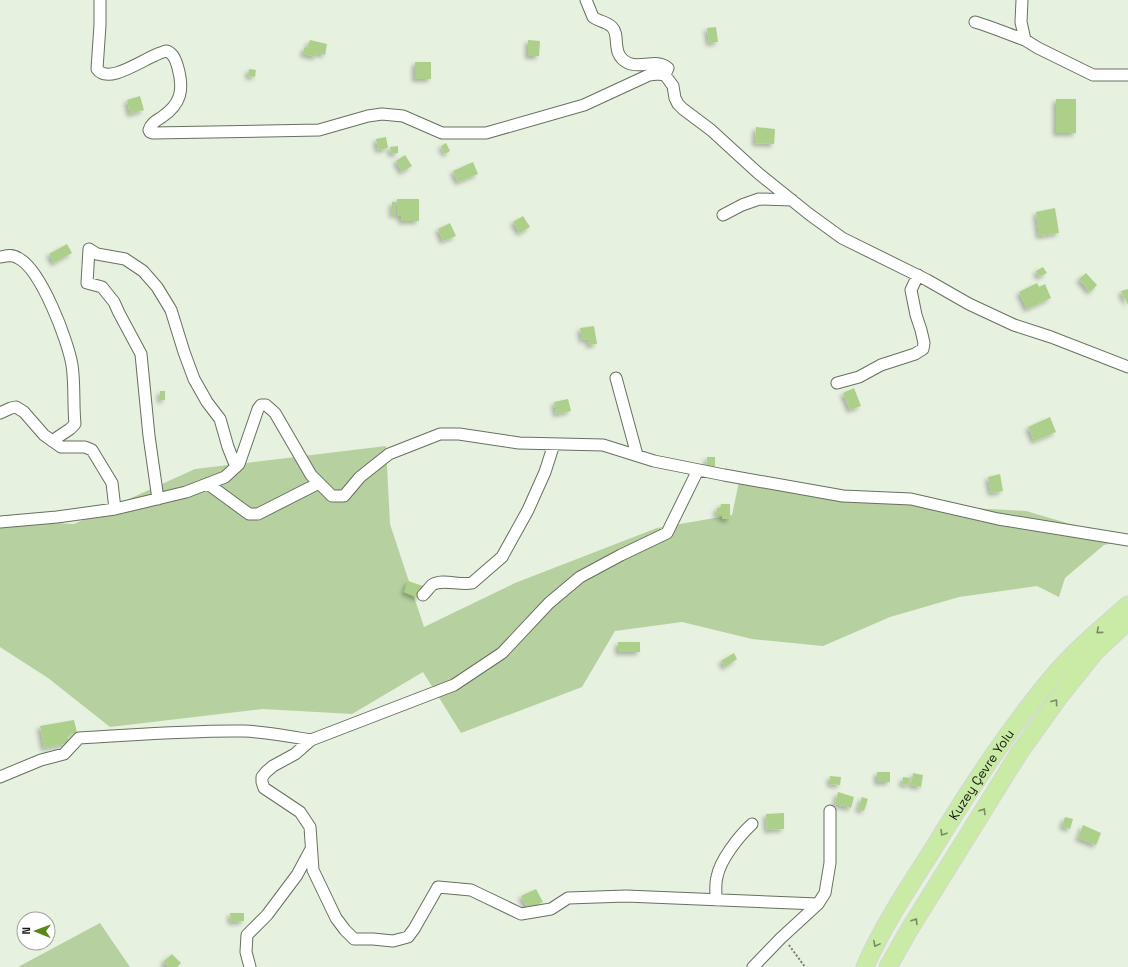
<svg xmlns="http://www.w3.org/2000/svg" width="1128" height="967" font-family="'Space Grotesk',sans-serif">
<style>
.green{fill:#b6d0a0}
.building{fill:#acd08a;filter:url(#shadow)}
.lines{fill:none;stroke-linecap:round;stroke-linejoin:round}
.minor-casing{stroke:#687061;stroke-width:13}
.primary-casing{stroke:#d5d6d5;stroke-width:19}
.path{stroke:#787e72;stroke-width:2;stroke-dasharray:2 2;stroke-linecap:butt}
.minor{stroke:#fff;stroke-width:11}
.primary{stroke:#c9eba5;stroke-width:17}
.oneway{stroke:#788c63}
.labels{text-anchor:middle;dominant-baseline:central;stroke-width:3.5;stroke-linejoin:round;paint-order:stroke}
.street-label{font-size:13px;fill:#161913;stroke:#fff}
</style>
<defs>
<filter id="shadow"><feDropShadow dx="-3" dy="3" stdDeviation="2" flood-color="#0004"/></filter>
</defs>
<rect width="100%" height="100%" fill="#e7f1df"/>
<path class="green" d="M 386,446 L 390,524 L 424,627 L 515,583 L 657,528 L 732,515 L 739,482 L 856,502 L 1026,511 L 1125,540 L 1104,545 L 1065,578 L 1059,597 L 1037,586 L 959,597 L 890,617 L 823,646 L 752,639 L 682,622 L 615,631 L 582,687 L 461,733 L 423,672 L 352,714 L 263,709 L 110,727 L 48,678 L 0,647 L 0,520 L 74,524 L 195,469 Z
M 100,923 L 130,967 L 18,967 Z"/>
<path class="building" d="M 716,27 L 718,42 L 709,43 L 707,28 Z
M 310,40 L 327,44 L 325,55 L 317,53 L 316,57 L 303,54 L 304,48 L 307,48 Z
M 528,40 L 540,41 L 539,56 L 528,56 Z
M 415,62 L 431,62 L 431,79 L 415,79 Z
M 249,69 L 256,70 L 255,77 L 248,76 Z
M 140,96 L 144,110 L 130,114 L 127,100 Z
M 1056,99 L 1076,99 L 1076,133 L 1056,133 Z
M 756,127 L 775,129 L 774,144 L 755,143 Z
M 386,137 L 388,148 L 378,150 L 376,139 Z
M 446,143 L 450,151 L 445,154 L 441,146 Z
M 398,146 L 398,153 L 391,154 L 390,147 Z
M 405,155 L 412,166 L 402,172 L 396,161 Z
M 473,162 L 478,174 L 458,182 L 453,171 Z
M 397,199 L 419,199 L 419,221 L 401,221 L 401,216 L 397,216 Z
M 392,202 L 396,202 L 396,215 L 392,215 Z
M 1055,208 L 1059,233 L 1039,236 L 1036,212 Z
M 523,216 L 530,227 L 520,233 L 513,222 Z
M 450,223 L 456,236 L 443,241 L 438,229 Z
M 67,244 L 72,253 L 54,263 L 49,254 Z
M 1043,267 L 1047,273 L 1039,277 L 1036,271 Z
M 1086,273 L 1097,285 L 1090,292 L 1079,279 Z
M 1037,283 L 1039,287 L 1045,284 L 1051,298 L 1027,309 L 1019,292 Z
M 1128,289 L 1128,305 L 1125,298 L 1124,299 L 1121,291 Z
M 594,326 L 597,344 L 589,345 L 588,339 L 582,340 L 580,328 Z
M 854,388 L 861,406 L 850,410 L 843,393 Z
M 160,391 L 165,391 L 165,400 L 160,400 Z
M 568,399 L 571,411 L 556,414 L 554,402 Z
M 1050,417 L 1056,432 L 1034,441 L 1028,427 Z
M 707,457 L 715,457 L 715,470 L 706,469 Z
M 1000,474 L 1003,491 L 991,493 L 988,477 Z
M 721,504 L 730,504 L 730,519 L 722,519 L 722,515 L 716,515 L 717,508 L 720,508 Z
M 408,581 L 423,586 L 418,598 L 404,592 Z
M 618,642 L 640,642 L 640,652 L 618,652 Z
M 734,653 L 737,659 L 725,667 L 721,661 Z
M 74,720 L 77,733 L 68,735 L 69,743 L 44,748 L 40,726 Z
M 877,772 L 890,772 L 890,782 L 877,782 Z
M 913,773 L 923,775 L 921,787 L 911,785 Z
M 830,776 L 841,777 L 840,785 L 830,784 Z
M 903,777 L 910,778 L 909,785 L 902,784 Z
M 838,792 L 854,797 L 851,808 L 835,804 Z
M 862,797 L 868,799 L 864,811 L 858,809 Z
M 784,813 L 784,829 L 767,830 L 766,814 Z
M 1065,817 L 1073,819 L 1070,829 L 1062,826 Z
M 1083,825 L 1101,833 L 1096,845 L 1078,838 Z
M 536,889 L 543,902 L 528,909 L 521,896 Z
M 230,913 L 244,913 L 244,921 L 231,922 Z
M 172,954 L 181,963 L 177,967 L 168,967 L 163,962 Z"/>
<g class="lines">
<g class="minor-casing">
<path id="minor" d="M 100,0 L 100,25 L 97,69 C 110,87 150,53 167,51 C 174,54 176,61 178,68 C 184,90 181,104 162,117 C 156,121 151,123 149,130 L 150,132 L 153,133 L 319,130 L 368,116 L 382,114 L 403,116 L 442,133 L 486,133 L 584,105 L 649,75 L 658,74 L 665,75 L 673,86 L 675,98 L 678,104 L 683,109 L 711,130 L 758,173 L 809,214 L 842,238 L 927,280 L 969,304 L 1014,325 L 1051,337 L 1128,367
M 586,0 L 593,17 C 598,21 607,22 612,27 C 621,36 610,54 628,63 C 640,69 657,58 668,68 L 665,75
M 1022,0 L 1021,22 L 1025,40 L 1038,48 L 1093,75 L 1128,75
M 975,22 C 992,27 1008,34 1025,40
M 723,215 L 742,205 L 759,199 L 792,200
M 89,249 L 97,254 L 125,259 L 143,271 L 157,287 L 171,310 L 184,352 L 194,379 L 207,402 L 220,419 L 228,447 L 236,467
M 89,249 L 87,283 L 102,287 L 114,302 L 119,313 L 141,354 L 149,436 L 158,499
M 0,257 C 6,256 12,254 18,258 C 41,269 68,341 72,365 C 75,385 73,404 75,424 L 70,429 L 52,441
M 616,378 L 637,455
M 837,383 L 859,377 L 881,365 L 915,354 L 923,349 L 924,343 L 921,330 L 916,315 L 911,290 L 918,275
M 0,413 L 11,408 L 16,407 L 24,412 L 44,435 L 61,447 L 85,447 L 92,450 L 112,483 L 115,509
M 698,470 L 667,533 L 621,555 L 580,577 L 549,603 L 502,653 L 454,685 L 311,740 L 295,754 L 273,766 L 266,772 L 262,777 L 262,782 L 264,788 L 300,812 L 310,827 L 313,870 L 336,918 L 345,930 L 354,939 L 373,939 L 393,941 L 408,937 L 414,929 L 438,887 L 471,890 L 521,914 L 551,909 L 568,898 L 626,896 L 818,904
M 208,484 L 249,514 L 258,514 L 319,483
M 0,522 L 57,517 L 115,509 L 186,492 L 225,477 L 239,464 L 258,409 L 261,405 L 266,405 L 275,413 L 311,475 L 332,496 L 344,496 L 360,477 L 389,454 L 440,434 L 459,434 L 519,443 L 603,445 L 654,461 L 724,475 L 843,496 L 911,499 L 998,519 L 1128,540
M 423,595 C 426,592 429,588 432,585 C 442,578 460,586 472,583 L 502,557 L 528,510 L 545,472 L 554,444
M 0,777 L 41,760 L 64,754 L 79,738 C 134,735 189,730 244,731 C 267,732 289,736 311,740
M 716,900 C 716,892 715,884 717,877 C 720,860 739,836 752,824
M 250,967 L 246,952 L 247,935 L 267,915 L 297,875 L 311,849
M 753,967 L 781,938 L 818,904 L 825,893 L 830,863 L 830,811"/>
</g>
<g class="primary-casing">
<g id="primary">
<path id="s1" d="M 865,967 C 883,925 909,887 933,849 C 970,789 1009,728 1055,674 C 1077,648 1103,627 1128,605"/>
<path d="M 888,967 L 909,930 L 1019,753 L 1059,697 L 1095,652 L 1128,621"/>
</g>
</g>
<path class="path" d="M 789,945 L 805,967"/>
<use href="#minor" class="minor"/>
<use href="#primary" class="primary"/>
</g>
<defs><path id="oneway-chevron" d="M-2-3.5L2.5 0L-2 3.5" fill="none" stroke-width="1.6" stroke-linecap="round" stroke-linejoin="round"/></defs>
<g class="oneway">
<use href="#oneway-chevron" transform="translate(1099 631) rotate(139)"/>
<use href="#oneway-chevron" transform="translate(1055 702) rotate(-54)"/>
<use href="#oneway-chevron" transform="translate(983 811) rotate(-58)"/>
<use href="#oneway-chevron" transform="translate(943 833) rotate(122)"/>
<use href="#oneway-chevron" transform="translate(915 921) rotate(-58)"/>
<use href="#oneway-chevron" transform="translate(876 944) rotate(118)"/>
</g>
<g class="labels">
<g class="street-label">
<text stroke="none"><textPath href="#s1" startOffset="225">Kuzey Çevre Yolu</textPath></text>
</g>
</g>
<g transform="translate(36 931) rotate(271)"><circle r="19" fill="#ffffff" stroke="#a2a3a1"/>
<path d="M0-3L7 15L0 10L-7 15Z" fill="#598819"/>
<text y="-6" font-size="11" font-weight="bold" text-anchor="middle" fill="#161913">N</text>
</g>
</svg>
